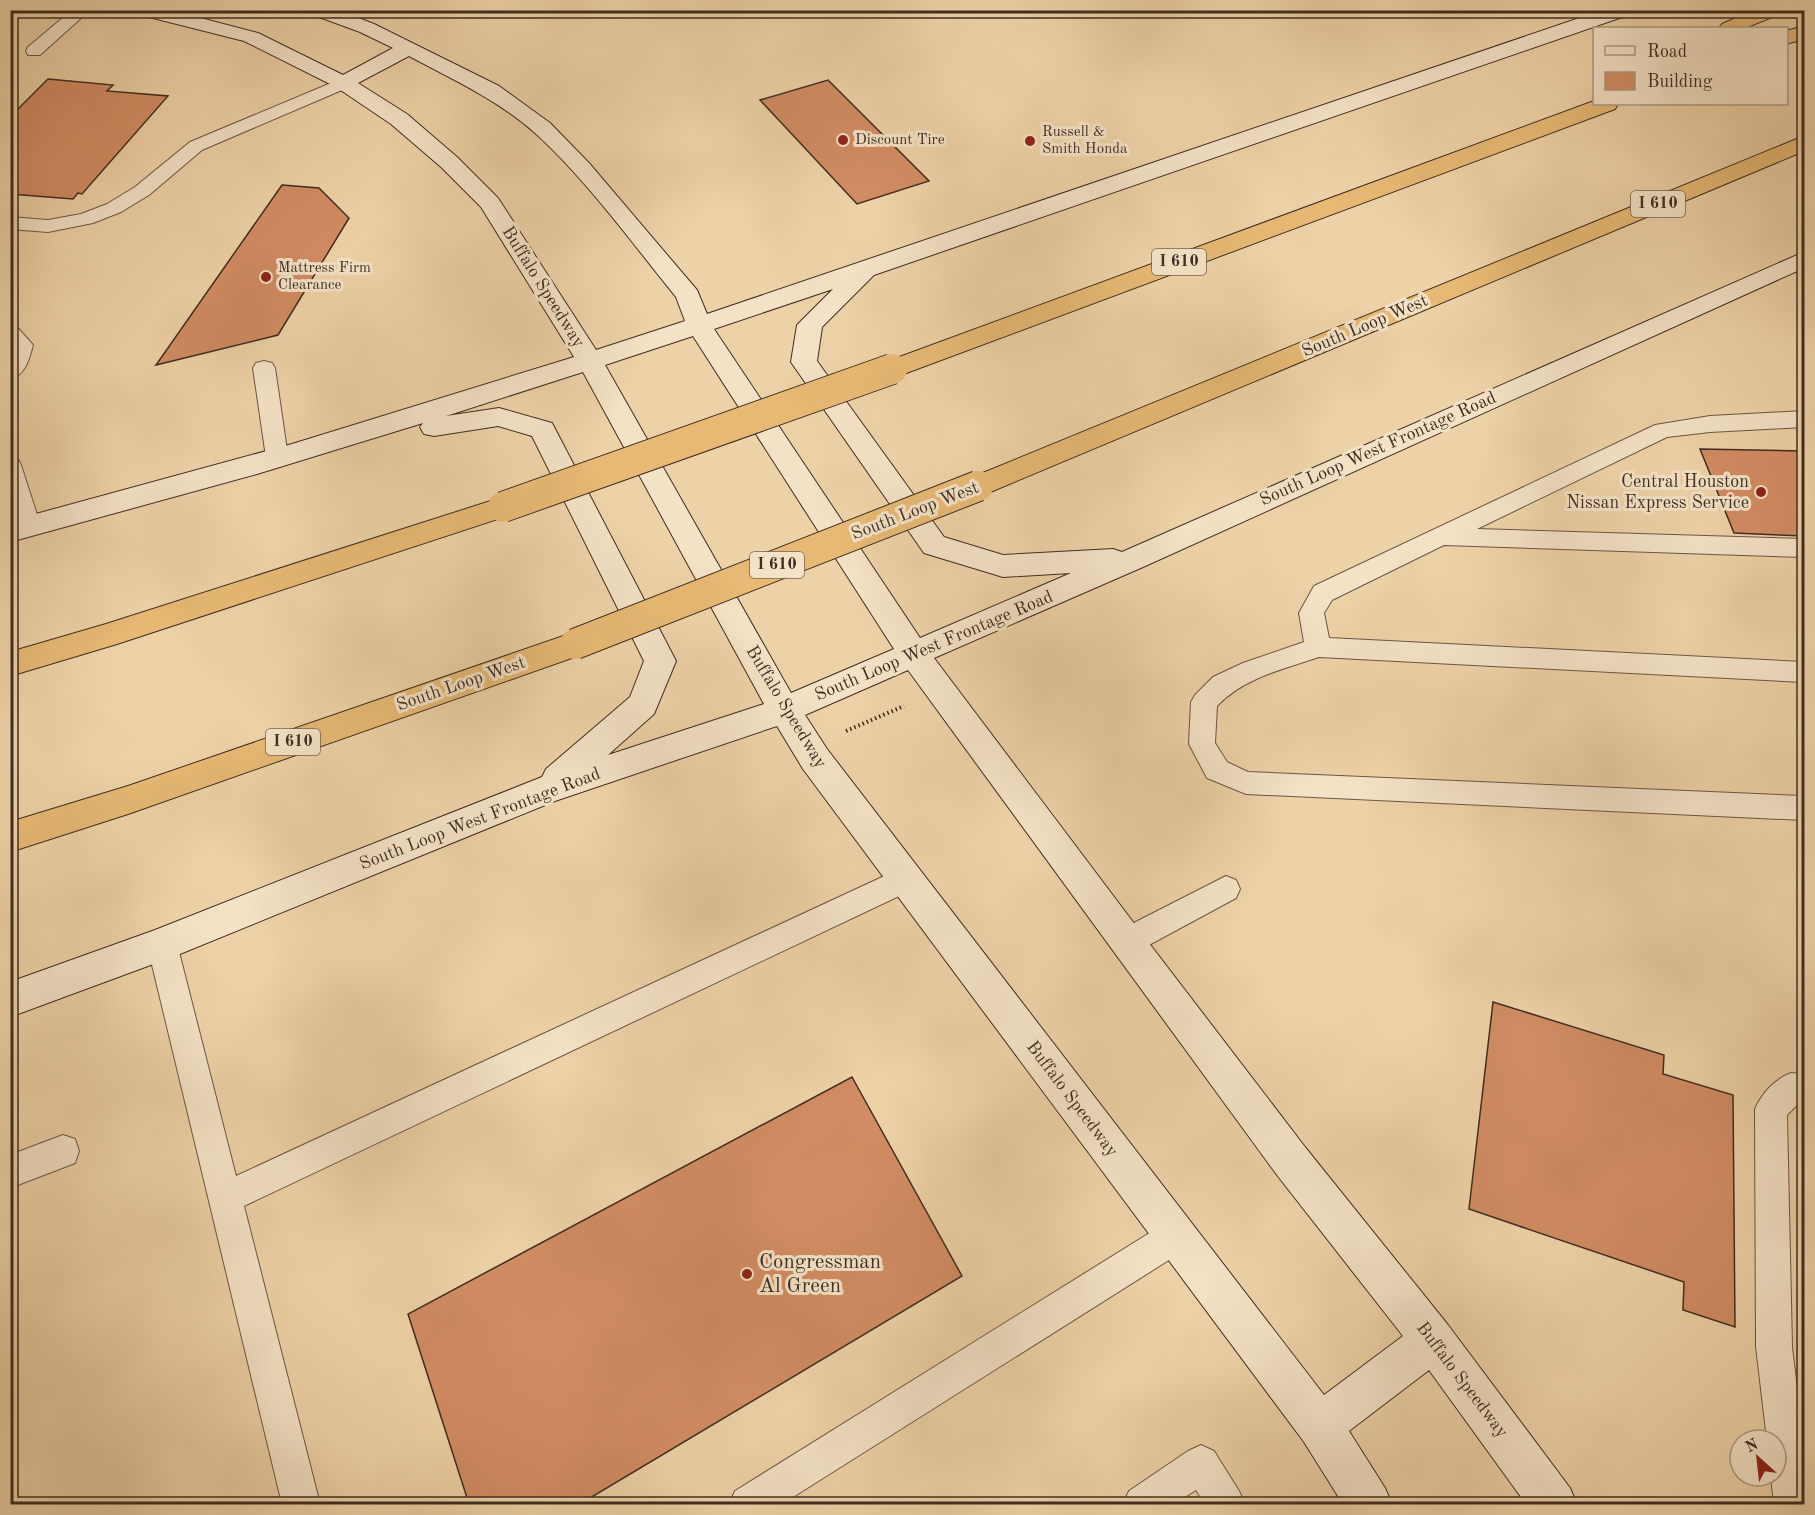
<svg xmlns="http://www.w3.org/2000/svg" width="1815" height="1515" font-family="'Old Standard TT',serif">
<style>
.building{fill:#d28c63;stroke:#3f2d23;stroke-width:1.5}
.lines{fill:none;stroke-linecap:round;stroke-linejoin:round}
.lane-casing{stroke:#6b5644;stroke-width:2}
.secondary-casing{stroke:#3f2d23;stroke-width:2}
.highway-casing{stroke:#3f2d23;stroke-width:2}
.path{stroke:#3f2d23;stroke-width:4;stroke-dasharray:1.5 3;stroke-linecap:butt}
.lane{fill:#f4e2c6;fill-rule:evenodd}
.secondary{fill:#f4e2c6;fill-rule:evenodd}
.highway{fill:#e7b974;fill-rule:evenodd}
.highway-bridge-far1-casing{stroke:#3f2d23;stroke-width:24;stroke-linecap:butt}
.highway-bridge-casing{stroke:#3f2d23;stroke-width:32;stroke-linecap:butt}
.highway-bridge-far1{stroke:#e7b974;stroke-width:22}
.highway-bridge{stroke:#e7b974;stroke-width:30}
.poi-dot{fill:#8f2418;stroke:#f4e2c6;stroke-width:2}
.labels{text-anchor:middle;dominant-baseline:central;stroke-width:6;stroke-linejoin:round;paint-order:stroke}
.far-poi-label{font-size:15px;fill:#3f2d23;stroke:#f4e2c6;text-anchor:start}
.shield{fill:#f4e2c6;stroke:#756354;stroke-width:1.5}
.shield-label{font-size:16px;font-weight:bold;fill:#3f2d23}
.street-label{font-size:18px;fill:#3f2d23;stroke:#f4e2c6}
.poi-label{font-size:18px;fill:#3f2d23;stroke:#f4e2c6;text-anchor:end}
.near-poi-label{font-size:21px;fill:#3f2d23;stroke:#f4e2c6;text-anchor:start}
</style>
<rect width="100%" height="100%" fill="#eed2a7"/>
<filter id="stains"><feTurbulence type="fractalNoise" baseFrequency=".00333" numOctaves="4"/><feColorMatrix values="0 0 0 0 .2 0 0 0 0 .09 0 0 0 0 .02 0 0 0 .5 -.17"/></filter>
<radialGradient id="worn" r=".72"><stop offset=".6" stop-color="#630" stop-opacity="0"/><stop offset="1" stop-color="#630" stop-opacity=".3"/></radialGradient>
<path class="building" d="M 48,79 L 113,85 L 107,91 L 168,96 L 82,194 L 78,193 L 73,199 L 10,194 L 10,117 Z
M 828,80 L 929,181 L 857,204 L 760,100 Z
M 282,185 L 319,188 L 349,218 L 278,335 L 156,365 Z
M 1700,449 L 1804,451 L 1804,536 L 1734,533 Z
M 1493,1002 L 1664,1055 L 1663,1074 L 1733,1095 L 1735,1327 L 1683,1310 L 1684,1282 L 1469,1209 Z
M 852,1077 L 962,1276 L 580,1504 L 469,1504 L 408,1314 Z"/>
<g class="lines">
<g class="lane-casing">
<path id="lane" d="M 72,10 L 90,10 L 40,55 L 28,55 L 26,51 L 28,47 Z
M 343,78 L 349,79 L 352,83 L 349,87 L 202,150 L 149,195 L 121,212 L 93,223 L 48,232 L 10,229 L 10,217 L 48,220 L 81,214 L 107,204 L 135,187 L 190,142 Z
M 10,325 L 17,327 L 33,345 C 29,359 26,375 10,379 Z
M 264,361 L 272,363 L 275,368 L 288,457 L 285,463 L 277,465 L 269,463 L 266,457 L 253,368 L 256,363 Z
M 1804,411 L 1804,427 L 1710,432 L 1667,437 L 1477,529 L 1804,539 L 1804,557 L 1444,545 L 1332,600 L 1324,613 L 1329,638 L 1804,662 L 1804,682 L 1319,657 C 1283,669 1244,678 1217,706 L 1215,743 L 1227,762 L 1248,772 L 1804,796 L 1804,820 L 1246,794 L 1207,778 L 1189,744 L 1191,702 L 1195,695 L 1213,677 L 1243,663 L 1304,642 L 1299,613 L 1314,586 L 1655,425 L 1710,416 Z
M 10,457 L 18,459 L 21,465 L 41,527 L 37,533 L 29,536 L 21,533 L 10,505 Z
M 906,866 L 916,870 L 920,879 L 916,888 L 244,1206 L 320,1504 L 282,1504 L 147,944 L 152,934 L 162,930 L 172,934 L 177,944 L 236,1176 Z
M 1226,876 L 1236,880 L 1240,889 L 1236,898 L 1136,952 L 1126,956 L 1116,952 L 1111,942 L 1116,932 Z
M 1791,1073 L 1804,1074 L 1804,1104 L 1798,1104 L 1787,1115 L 1792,1347 L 1804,1446 L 1804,1504 L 1774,1504 L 1771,1476 L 1776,1476 L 1776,1440 L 1767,1440 L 1756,1347 L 1755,1109 C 1762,1093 1775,1079 1791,1073 Z
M 63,1135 L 75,1139 L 79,1151 L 75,1163 L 10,1188 L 10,1155 Z
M 1176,1219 L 1188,1224 L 1193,1236 L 1188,1248 L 782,1504 L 729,1504 L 735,1491 L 1164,1224 Z
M 1201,1445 L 1214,1451 L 1239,1491 L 1245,1504 L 1205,1504 L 1196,1490 L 1174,1504 L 1123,1504 L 1129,1491 L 1188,1451 Z"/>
</g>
<g class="secondary-casing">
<path id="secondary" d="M 134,10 L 170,10 L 258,33 L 343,75 L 393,48 L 360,32 L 311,14 L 308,10 L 338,10 L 374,24 L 499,86 L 550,123 L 589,163 L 697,290 L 707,314 L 1603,10 L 1634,10 L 1631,14 L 874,275 L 822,327 L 817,361 L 944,537 L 1003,555 L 1113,549 L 1122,552 L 1804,252 L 1804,268 L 1143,567 L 934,658 L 1139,930 L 1305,1147 L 1448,1325 L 1570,1488 L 1577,1504 L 1526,1504 L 1429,1370 L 1349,1431 L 1385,1488 L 1392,1504 L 1343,1504 L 1304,1442 L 803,769 L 777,726 L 555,801 L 175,956 L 10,1017 L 10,982 L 155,930 L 542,777 L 546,769 L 630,697 L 644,661 L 532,436 L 498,426 L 434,436 L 424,434 L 420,427 L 423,423 L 257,474 L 10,542 L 10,521 L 292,444 L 574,357 L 481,207 L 441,167 L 391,124 L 336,87 L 244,41 L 137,14 ZM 409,56 C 452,79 498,100 535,133 C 585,178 633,244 676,297 L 685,321 L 596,350 L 498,198 L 457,157 L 407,114 L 358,83 ZM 833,289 L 797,325 L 791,362 L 924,553 L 1003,577 L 1071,573 L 920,638 L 714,329 ZM 693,336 L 894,649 L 791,693 L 605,365 ZM 583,372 L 764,704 L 608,755 L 654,714 L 676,661 L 552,423 L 499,408 L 446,416 ZM 908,670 L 1277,1175 L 1403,1336 L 1324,1395 L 827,749 L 805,715 Z"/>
</g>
<g class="highway-casing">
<path id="highway" d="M 1754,10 L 1783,10 L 1780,14 L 1745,28 L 1719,28 L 1722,24 Z
M 1804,26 L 1804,39 L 1786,44 L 1786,31 Z
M 1594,101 L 1594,104 L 1618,104 L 1615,109 L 901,375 L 892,378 L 883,375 L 879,369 L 883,363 Z
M 1804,136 L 1804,151 L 988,493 L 978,496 L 968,493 L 964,486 L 968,479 Z
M 503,497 L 513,500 L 517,507 L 513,514 L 117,644 L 10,676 L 10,652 L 106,624 Z
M 575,632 L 586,635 L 590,644 L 586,653 L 128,814 L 10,852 L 10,822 L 128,786 Z"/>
</g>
<path class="path" d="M 846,731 L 904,706"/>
<use href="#lane" class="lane"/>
<use href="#secondary" class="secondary"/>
<use href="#highway" class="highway"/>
<g class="highway-bridge-far1-casing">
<path id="highway-bridge-far1" d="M 890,370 L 892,369"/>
</g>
<g class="highway-bridge-casing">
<path id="highway-bridge" d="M 503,507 L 892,369
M 575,644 L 978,486"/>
</g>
<use href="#highway-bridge-far1" class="highway-bridge-far1"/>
<use href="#highway-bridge" class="highway-bridge"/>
</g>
<g class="poi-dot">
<circle cx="843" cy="140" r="6"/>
<circle cx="1030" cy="141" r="6"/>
<circle cx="266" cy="277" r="6"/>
<circle cx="1761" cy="492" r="6"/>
<circle cx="747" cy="1274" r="6"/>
</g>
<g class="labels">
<g class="far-poi-label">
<text x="1042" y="132">Russell &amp;<tspan x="1042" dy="17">Smith Honda</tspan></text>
<text x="855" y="140">Discount Tire</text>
<text x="278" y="268">Mattress Firm<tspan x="278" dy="17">Clearance</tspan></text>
</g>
<g class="shield">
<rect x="1631" y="191" width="54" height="26" rx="4.5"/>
<rect x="1152" y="249" width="54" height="26" rx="4.5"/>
<rect x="750" y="552" width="54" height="26" rx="4.5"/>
<rect x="266" y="729" width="54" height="26" rx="4.5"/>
</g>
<g class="shield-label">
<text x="1658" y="204">I 610</text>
<text x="1179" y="262">I 610</text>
<text x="777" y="565">I 610</text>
<text x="293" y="742">I 610</text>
</g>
<g class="street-label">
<text transform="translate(543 287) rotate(58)">Buffalo Speedway</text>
<text transform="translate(1365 326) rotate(-23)">South Loop West</text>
<text transform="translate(1378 449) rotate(-24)">South Loop West Frontage Road</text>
<text transform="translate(915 511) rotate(-21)">South Loop West</text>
<text transform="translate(934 646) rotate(-23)">South Loop West Frontage Road</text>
<text transform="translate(461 684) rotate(-19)">South Loop West</text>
<text transform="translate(786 707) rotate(59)">Buffalo Speedway</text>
<text transform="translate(480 819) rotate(-21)">South Loop West Frontage Road</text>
<text transform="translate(1072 1099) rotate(53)">Buffalo Speedway</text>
<text transform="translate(1462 1380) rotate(53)">Buffalo Speedway</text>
</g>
<g class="poi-label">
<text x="1749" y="482">Central Houston<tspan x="1749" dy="21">Nissan Express Service</tspan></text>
</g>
<g class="near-poi-label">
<text x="759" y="1262">Congressman<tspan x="759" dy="24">Al Green</tspan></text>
</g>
</g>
<rect width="1815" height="1515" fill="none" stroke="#eed2a7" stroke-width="36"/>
<rect x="12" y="12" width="1791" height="1491" fill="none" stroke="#3f2d23" stroke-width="3"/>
<rect x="18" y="18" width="1779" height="1479" fill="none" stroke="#3f2d23" stroke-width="1.5"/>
<rect x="1593" y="27" width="195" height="78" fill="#f4e2c6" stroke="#ac9a85" stroke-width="1.5"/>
<rect x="1605" y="46" width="30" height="9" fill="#f4e2c6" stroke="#ac9a85" stroke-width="1.5"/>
<text x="1647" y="57" font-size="18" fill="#3f2d23">Road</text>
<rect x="1605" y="72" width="30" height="18" fill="#d28c63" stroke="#ac9a85" stroke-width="1.5"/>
<text x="1647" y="87" font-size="18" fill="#3f2d23">Building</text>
<g transform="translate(1758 1458) rotate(333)"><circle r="28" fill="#f4e2c6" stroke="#ac9a85" stroke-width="1.5"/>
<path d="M0-4.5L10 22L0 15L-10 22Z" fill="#8f2418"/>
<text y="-9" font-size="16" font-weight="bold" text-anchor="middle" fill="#3f2d23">N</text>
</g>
<rect width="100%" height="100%" filter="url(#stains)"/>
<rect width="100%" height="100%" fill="url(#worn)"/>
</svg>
